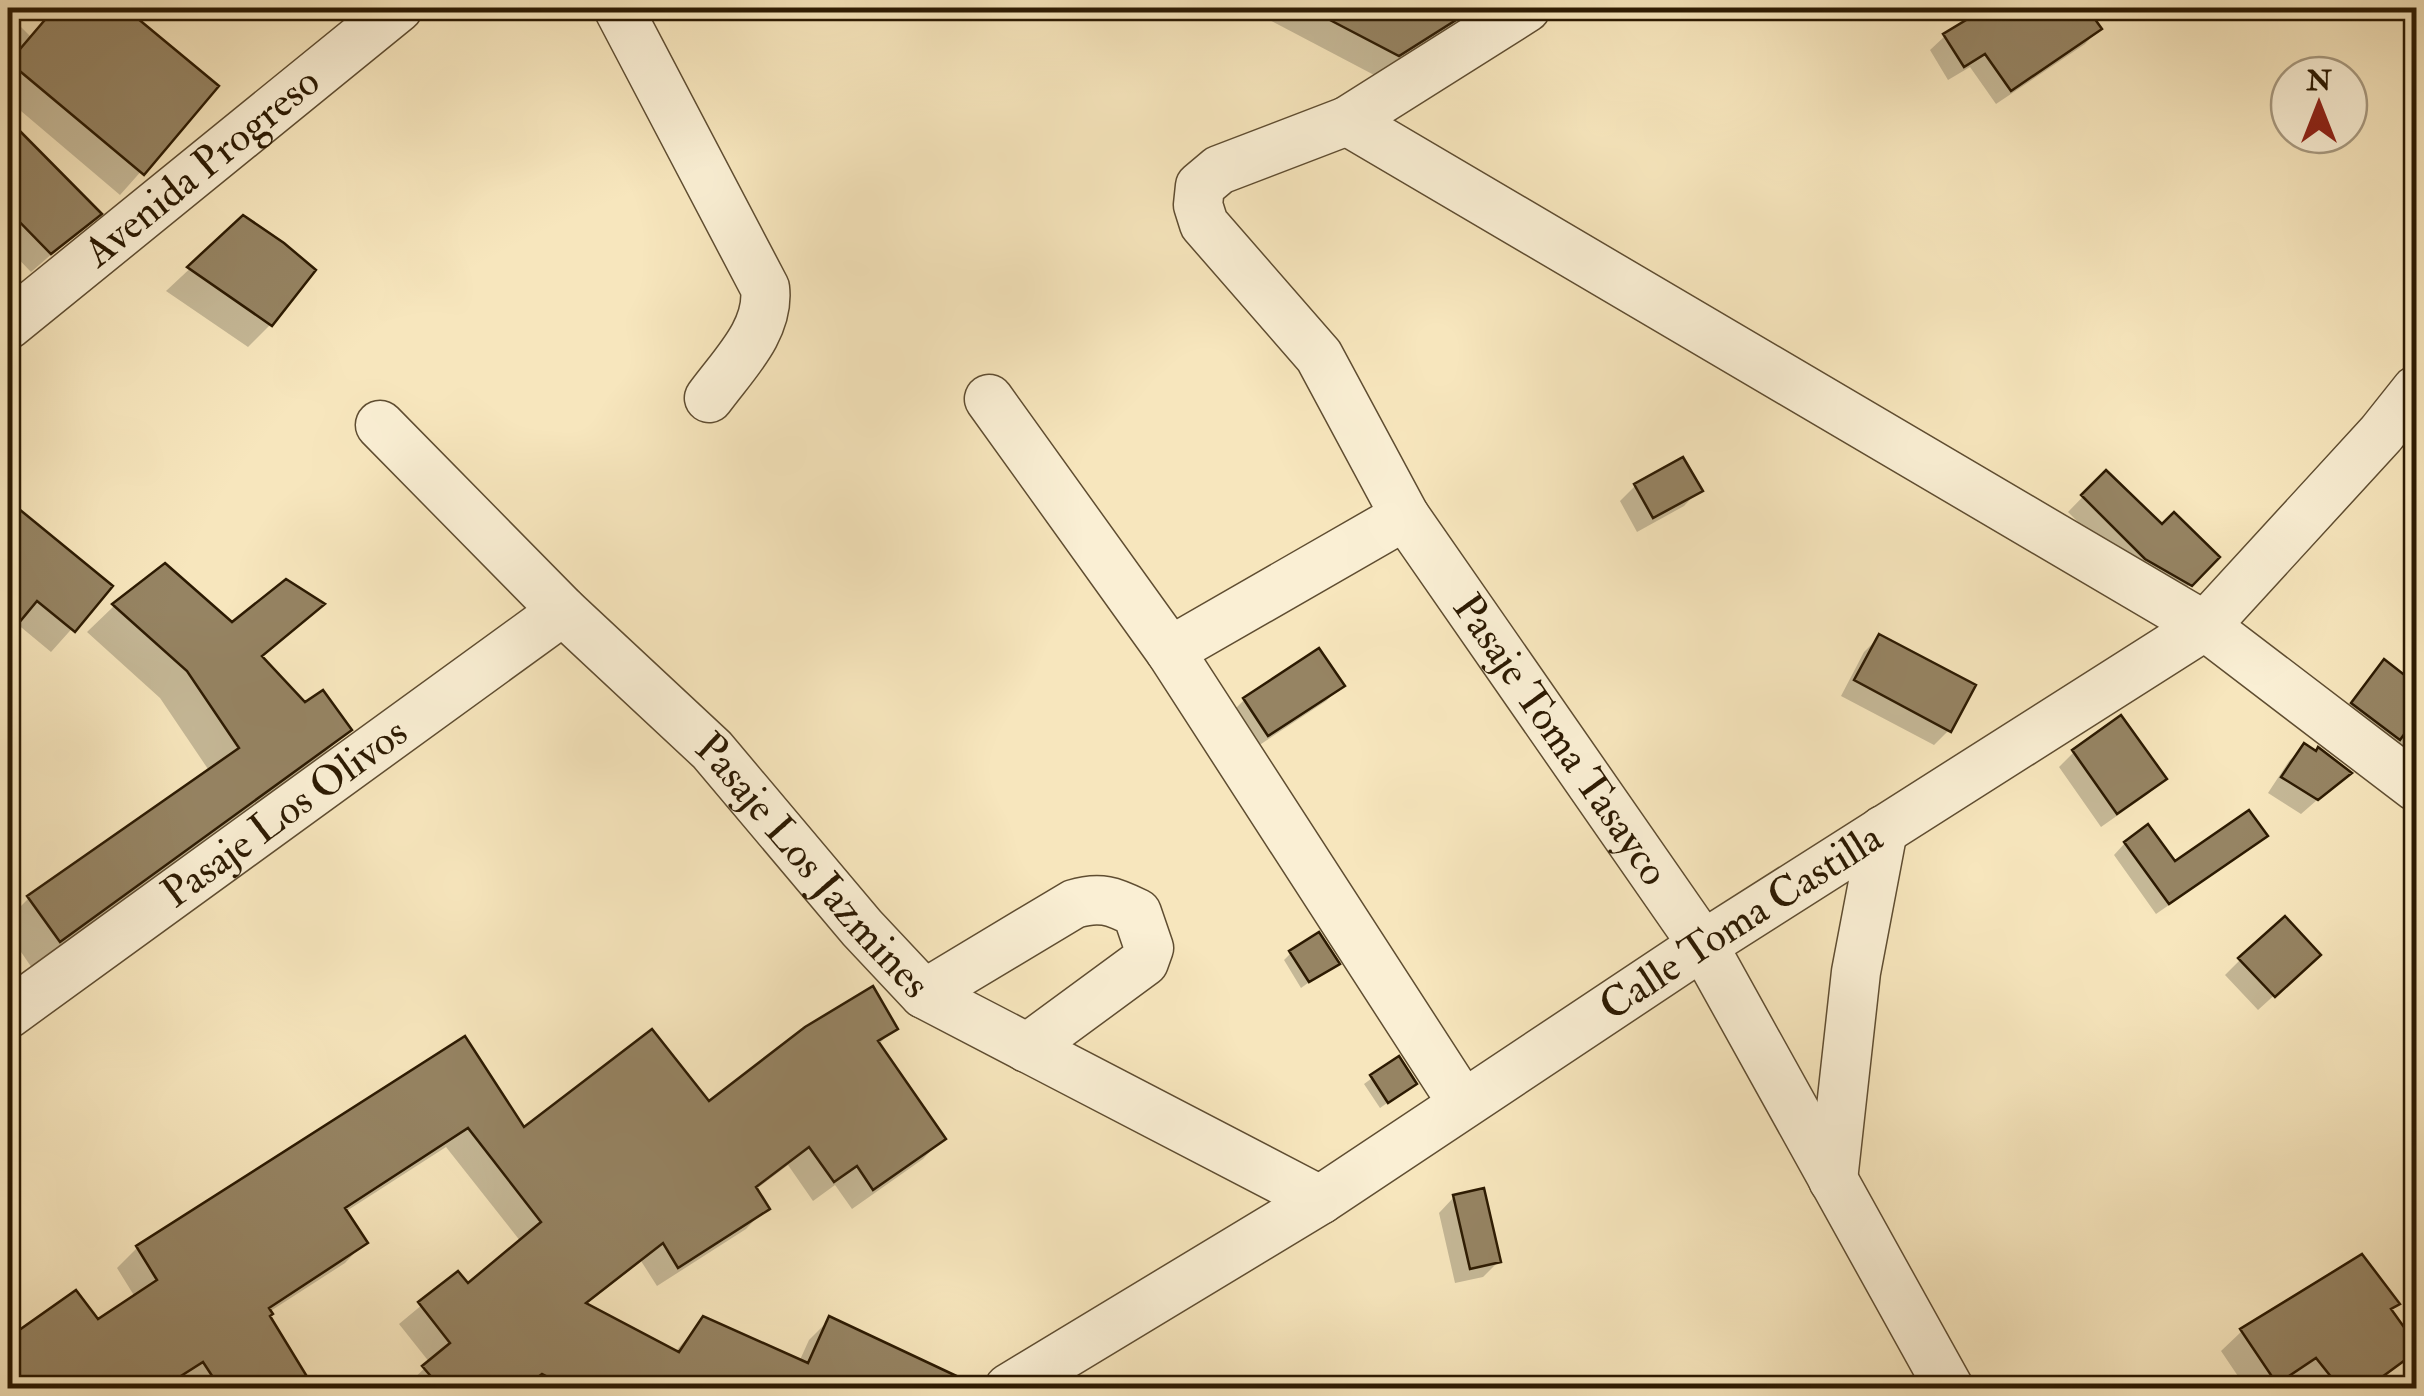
<svg xmlns="http://www.w3.org/2000/svg" width="2424" height="1396" font-family="'IM FELL Double Pica',serif">
<style>
.shadow{fill:#0003}
.building{fill:#968463;stroke:#2c1a02;stroke-width:2.5}
.lines{fill:none;stroke-linecap:round;stroke-linejoin:round}
.minor-casing{stroke:#5f4d31;stroke-width:51}
.minor{stroke:#faefd4;stroke-width:48}
.labels{text-anchor:middle;dominant-baseline:central;stroke-width:10;stroke-linejoin:round;paint-order:stroke}
.street-label{font-size:42px;fill:#2c1a02;stroke:#faefd4}
</style>
<rect width="100%" height="100%" fill="#f7e6bd"/>
<filter id="stains"><feTurbulence type="fractalNoise" baseFrequency=".002" numOctaves="4"/><feColorMatrix values="0 0 0 0 .2 0 0 0 0 .09 0 0 0 0 .02 0 0 0 .5 -.17"/></filter>
<radialGradient id="worn" r=".72"><stop offset=".6" stop-color="#630" stop-opacity="0"/><stop offset="1" stop-color="#630" stop-opacity=".3"/></radialGradient>
<path class="shadow" d="M 55,8 L 121,8 L 216,87 L 120,195 L 8,100 L 8,14 L 30,36 Z
M 1270,8 L 1484,8 L 1376,76 L 1262,16 Z
M 1991,8 L 2084,8 L 2099,29 L 2085,44 L 1996,104 L 1970,67 L 1948,80 L 1930,50 L 1945,36 Z
M 8,122 L 98,214 L 31,272 L 8,248 Z
M 243,219 L 271,324 L 248,347 L 166,291 Z
M 2106,473 L 2162,527 L 2217,557 L 2174,600 L 2129,573 L 2068,512 Z
M 1635,486 L 1699,490 L 1684,506 L 1637,532 L 1620,501 Z
M 8,503 L 110,586 L 51,652 L 16,623 L 8,632 Z
M 321,604 L 261,658 L 305,706 L 348,730 L 321,757 L 32,968 L 8,933 L 8,919 L 29,898 L 210,772 L 160,698 L 87,632 L 114,606 L 232,626 Z
M 1879,637 L 1949,730 L 1934,745 L 1841,696 L 1864,652 Z
M 1318,651 L 1342,686 L 1326,701 L 1252,750 L 1229,715 L 1244,700 Z
M 2384,663 L 2416,687 L 2416,759 L 2339,718 Z
M 2304,746 L 2348,773 L 2301,814 L 2268,793 L 2289,761 Z
M 2074,752 L 2163,778 L 2148,794 L 2101,827 L 2059,767 Z
M 2264,835 L 2253,847 L 2156,914 L 2114,855 L 2125,843 L 2174,864 Z
M 1291,953 L 1336,963 L 1301,988 L 1284,960 Z
M 2240,960 L 2302,970 L 2258,1010 L 2225,975 Z
M 895,1028 L 878,1045 L 943,1138 L 923,1159 L 852,1209 L 835,1185 L 813,1201 L 788,1165 L 755,1190 L 766,1208 L 746,1229 L 657,1286 L 641,1261 L 585,1305 L 675,1352 L 704,1319 L 799,1362 L 809,1340 L 830,1319 L 942,1371 L 933,1388 L 404,1388 L 430,1363 L 399,1324 L 458,1275 L 467,1286 L 521,1242 L 446,1147 L 345,1212 L 365,1242 L 345,1263 L 269,1312 L 267,1316 L 311,1388 L 187,1388 L 182,1380 L 169,1388 L 8,1388 L 8,1330 L 17,1324 L 22,1331 L 97,1323 L 135,1297 L 117,1268 L 137,1248 L 464,1040 L 524,1130 L 709,1104 Z
M 1398,1059 L 1414,1084 L 1380,1108 L 1364,1084 Z
M 1454,1197 L 1498,1262 L 1483,1277 L 1455,1283 L 1439,1213 Z
M 2396,1304 L 2390,1311 L 2416,1349 L 2371,1388 L 2303,1388 L 2294,1377 L 2277,1388 L 2246,1388 L 2221,1351 L 2242,1331 Z"/>
<path class="building" d="M 55,8 L 125,8 L 219,86 L 144,175 L 9,62 Z
M 1307,8 L 1475,8 L 1399,56 Z
M 1986,8 L 2087,8 L 2102,29 L 2011,91 L 1985,54 L 1964,67 L 1943,34 Z
M 8,119 L 102,214 L 51,254 L 8,210 Z
M 243,215 L 284,243 L 316,270 L 272,326 L 187,267 Z
M 1683,457 L 1703,491 L 1653,518 L 1634,484 Z
M 2106,470 L 2162,524 L 2174,512 L 2220,557 L 2192,586 L 2145,559 L 2081,495 Z
M 8,500 L 113,586 L 75,632 L 37,601 L 8,636 Z
M 165,563 L 232,622 L 286,579 L 325,604 L 262,656 L 305,702 L 323,690 L 352,730 L 60,942 L 27,896 L 239,748 L 187,671 L 112,604 Z
M 1879,634 L 1976,685 L 1951,732 L 1854,680 Z
M 1319,648 L 1345,686 L 1268,736 L 1243,698 Z
M 2384,659 L 2416,684 L 2416,718 L 2400,740 L 2351,703 Z
M 2121,715 L 2167,779 L 2117,814 L 2072,750 Z
M 2304,743 L 2316,751 L 2318,747 L 2352,773 L 2318,800 L 2281,777 Z
M 2249,810 L 2268,836 L 2169,904 L 2124,842 L 2148,824 L 2175,861 Z
M 2285,916 L 2321,955 L 2275,997 L 2238,958 Z
M 1319,932 L 1340,964 L 1309,982 L 1289,951 Z
M 873,986 L 898,1029 L 878,1041 L 946,1139 L 873,1190 L 857,1166 L 834,1182 L 809,1147 L 756,1187 L 770,1209 L 678,1268 L 663,1243 L 586,1303 L 679,1352 L 703,1316 L 808,1363 L 829,1316 L 982,1388 L 569,1388 L 542,1374 L 524,1388 L 441,1388 L 422,1366 L 450,1343 L 418,1302 L 458,1271 L 468,1283 L 541,1222 L 468,1128 L 345,1208 L 368,1243 L 269,1308 L 273,1314 L 270,1316 L 314,1388 L 220,1388 L 203,1362 L 162,1388 L 8,1388 L 8,1338 L 76,1290 L 98,1319 L 157,1280 L 136,1246 L 465,1036 L 524,1127 L 652,1029 L 709,1101 L 805,1027 Z
M 1399,1056 L 1417,1084 L 1388,1103 L 1370,1075 Z
M 1484,1188 L 1501,1262 L 1470,1269 L 1453,1195 Z
M 2362,1254 L 2400,1304 L 2391,1309 L 2416,1344 L 2416,1352 L 2367,1388 L 2340,1388 L 2316,1358 L 2277,1384 L 2240,1329 Z"/>
<g class="lines">
<g class="minor-casing">
<g id="minor">
<path d="M 618,8 L 765,288 C 770,330 733,365 709,398"/>
<path id="s1" d="M 1526,8 L 1347,121 L 1219,170 L 1200,186 L 1198,205 L 1204,224 L 1319,356 L 1405,516 L 1703,945 L 1949,1388"/>
<path d="M 1347,121 L 2205,626 L 2416,787"/>
<path id="s2" d="M 8,325 L 398,8"/>
<path d="M 989,399 L 1170,651 L 1463,1104"/>
<path id="s3" d="M 380,425 L 563,611 L 712,750 L 862,928 L 924,994 L 1320,1200"/>
<path d="M 1170,651 L 1405,516"/>
<path d="M 924,994 L 1074,904 C 1100,896 1113,901 1137,913 L 1149,948 L 1144,962 L 1027,1048"/>
<path id="s4" d="M 8,1014 L 563,611"/>
<path d="M 1833,1180 L 1856,972 L 1883,830"/>
<path id="s5" d="M 1009,1388 L 1320,1200 L 1703,945 L 2205,626 L 2381,434 L 2416,390"/>
</g>
</g>
<use href="#minor" class="minor"/>
</g>
<g class="labels">
<g class="street-label">
<text stroke="none"><textPath href="#s2" startOffset="250">Avenida Progreso</textPath></text>
<text stroke="none"><textPath href="#s1" startOffset="1042">Pasaje Toma Tasayco</textPath></text>
<text stroke="none"><textPath href="#s4" startOffset="342">Pasaje Los Olivos</textPath></text>
<text stroke="none"><textPath href="#s3" startOffset="618">Pasaje Los Jazmines</textPath></text>
<text stroke="none"><textPath href="#s5" startOffset="868">Calle Toma Castilla</textPath></text>
</g>
</g>
<rect width="2424" height="1396" fill="none" stroke="#f7e6bd" stroke-width="40"/>
<rect x="10" y="10" width="2404" height="1376" fill="none" stroke="#2c1a02" stroke-width="5"/>
<rect x="20" y="20" width="2384" height="1356" fill="none" stroke="#2c1a02" stroke-width="2.5"/>
<g transform="translate(2319 105)"><circle r="48" fill="#faefd4" stroke="#a89a80" stroke-width="2.5"/>
<path d="M0-8L18 38L0 25L-18 38Z" fill="#8f2418"/>
<text y="-15" font-size="28" font-weight="bold" text-anchor="middle" fill="#2c1a02">N</text>
</g>
<rect width="100%" height="100%" filter="url(#stains)"/>
<rect width="100%" height="100%" fill="url(#worn)"/>
</svg>
